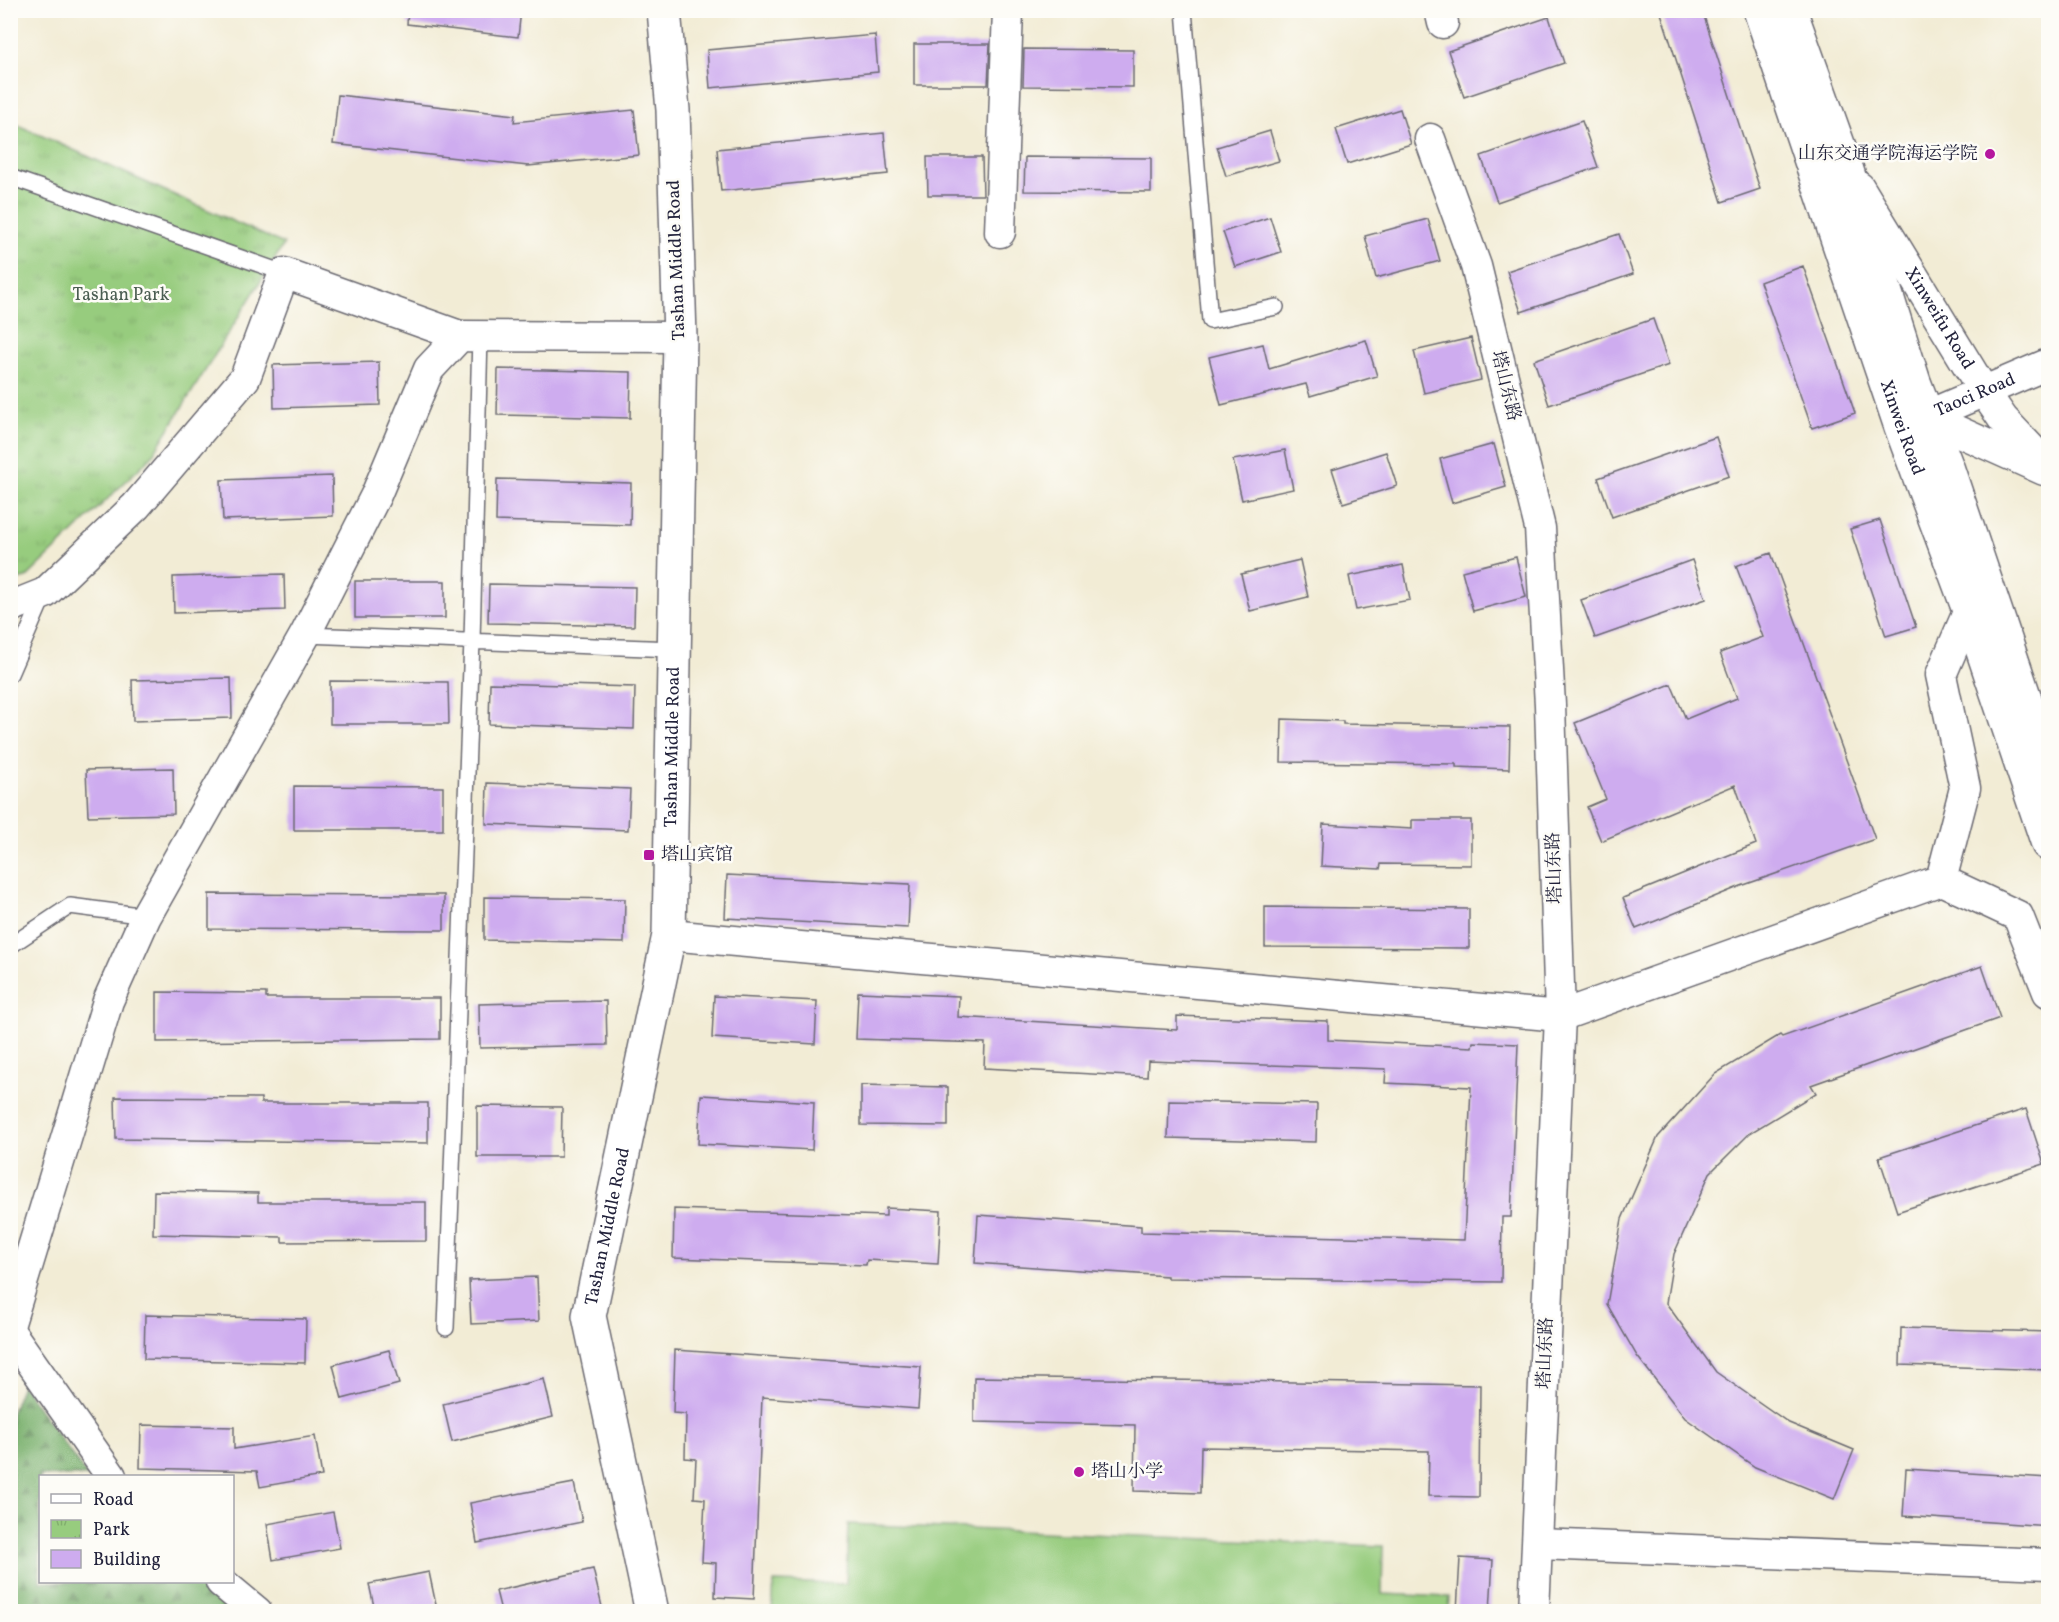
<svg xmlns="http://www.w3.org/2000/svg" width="2059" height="1622" font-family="Vollkorn,'Noto Serif SC',serif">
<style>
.grass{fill:#97cc7e;stroke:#5c775c;stroke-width:1.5}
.forest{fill:url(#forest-firs);stroke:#4e6954;stroke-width:1.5}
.park{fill:url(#park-tufts);stroke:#5c775c;stroke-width:1.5}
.building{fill:#ceacef}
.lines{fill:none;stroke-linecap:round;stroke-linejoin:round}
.lane-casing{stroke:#6b6971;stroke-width:18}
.street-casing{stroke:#6b6971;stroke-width:33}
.secondary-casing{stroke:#6b6971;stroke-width:36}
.primary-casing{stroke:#6b6971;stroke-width:36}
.lane{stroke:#fff;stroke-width:15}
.street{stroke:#fff;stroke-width:30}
.secondary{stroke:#fff;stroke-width:33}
.primary{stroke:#fff;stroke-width:33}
.poi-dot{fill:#b5179e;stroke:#fdfcf7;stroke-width:2}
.labels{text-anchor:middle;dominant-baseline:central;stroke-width:5;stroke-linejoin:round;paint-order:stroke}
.poi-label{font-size:18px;fill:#22223b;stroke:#fdfcf7;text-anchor:start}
.street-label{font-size:18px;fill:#22223b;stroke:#fdfcf7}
.park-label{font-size:18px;fill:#4b5e52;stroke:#fdfcf7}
</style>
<defs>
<pattern id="forest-firs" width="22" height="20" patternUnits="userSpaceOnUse" patternTransform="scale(1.5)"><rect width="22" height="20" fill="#79b06d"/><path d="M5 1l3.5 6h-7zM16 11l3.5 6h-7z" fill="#638f5b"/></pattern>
<pattern id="park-tufts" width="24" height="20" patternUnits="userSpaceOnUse" patternTransform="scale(1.5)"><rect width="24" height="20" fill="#97cc7e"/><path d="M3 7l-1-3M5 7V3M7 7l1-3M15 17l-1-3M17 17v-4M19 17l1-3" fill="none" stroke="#82af6e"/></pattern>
</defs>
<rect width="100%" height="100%" fill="#fdfcf7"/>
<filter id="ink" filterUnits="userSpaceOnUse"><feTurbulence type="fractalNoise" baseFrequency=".0167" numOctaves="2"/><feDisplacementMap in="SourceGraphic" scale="12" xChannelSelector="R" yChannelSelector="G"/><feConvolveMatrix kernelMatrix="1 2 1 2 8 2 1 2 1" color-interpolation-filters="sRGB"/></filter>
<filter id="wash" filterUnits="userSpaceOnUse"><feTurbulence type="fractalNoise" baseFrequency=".008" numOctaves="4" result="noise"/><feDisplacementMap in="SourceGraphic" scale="24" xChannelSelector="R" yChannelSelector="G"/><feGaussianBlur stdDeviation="1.35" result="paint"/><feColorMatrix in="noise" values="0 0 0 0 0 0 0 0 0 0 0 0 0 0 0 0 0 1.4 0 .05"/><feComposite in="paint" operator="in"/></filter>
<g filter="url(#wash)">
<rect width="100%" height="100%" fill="#f2ecd5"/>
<path class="grass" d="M 848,1524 L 1383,1546 L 1382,1594 L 1449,1597 L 1448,1611 L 772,1611 L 774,1582 L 846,1584 Z"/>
<path class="forest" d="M 22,1385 L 87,1476 L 40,1476 L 40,1582 L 194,1582 L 230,1611 L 11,1611 L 11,1414 Z"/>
<path class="park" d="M 11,122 L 284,244 L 152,456 L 26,578 L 11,581 Z"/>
<g id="blocks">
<path class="building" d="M 408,10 L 521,10 L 518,37 L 407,24 Z
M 1660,10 L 1702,10 L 1760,189 L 1722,202 Z
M 1549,17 L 1564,63 L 1464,97 L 1448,51 Z
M 875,35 L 878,72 L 710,88 L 707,50 Z
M 914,44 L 990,44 L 988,85 L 914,85 Z
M 1024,49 L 1133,50 L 1133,87 L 1023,86 Z
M 338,95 L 515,115 L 514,122 L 634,110 L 639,155 L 528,166 L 333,144 Z
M 1400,109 L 1411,144 L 1347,164 L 1336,129 Z
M 1582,121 L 1598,167 L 1497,202 L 1481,156 Z
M 1270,131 L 1279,161 L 1226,176 L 1217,147 Z
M 884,133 L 888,174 L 721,191 L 717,149 Z
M 927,157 L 982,157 L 983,195 L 928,195 Z
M 1025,157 L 1151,158 L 1151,192 L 1024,191 Z
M 1270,217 L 1281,252 L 1235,267 L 1223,232 Z
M 1428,219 L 1440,261 L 1376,278 L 1365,236 Z
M 1619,234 L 1633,274 L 1521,312 L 1507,271 Z
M 1803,266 L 1855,413 L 1812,428 L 1760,282 Z
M 1653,319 L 1669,365 L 1549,405 L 1534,360 Z
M 1471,338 L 1481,380 L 1424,393 L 1414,351 Z
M 1366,340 L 1377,376 L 1310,396 L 1306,384 L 1221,405 L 1209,357 L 1263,344 L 1269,369 Z
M 379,362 L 380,405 L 274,408 L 273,365 Z
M 498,369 L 631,372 L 630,418 L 497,415 Z
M 1716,437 L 1729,476 L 1612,517 L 1598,478 Z
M 1494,444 L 1506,487 L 1452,503 L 1440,459 Z
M 1285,450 L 1293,489 L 1242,500 L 1233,460 Z
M 1386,452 L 1397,486 L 1343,503 L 1332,469 Z
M 332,476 L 333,516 L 223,520 L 221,480 Z
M 497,479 L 631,483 L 630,525 L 496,521 Z
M 1880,520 L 1916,627 L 1886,636 L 1850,529 Z
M 1771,553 L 1875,839 L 1741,886 L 1636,929 L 1623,898 L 1756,844 L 1735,785 L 1601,841 L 1587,807 L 1606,799 L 1575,723 L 1671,684 L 1686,719 L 1737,698 L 1720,653 L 1763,637 L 1736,566 Z
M 1516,557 L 1526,597 L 1473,611 L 1462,571 Z
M 1300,560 L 1308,597 L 1250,611 L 1241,574 Z
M 1692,560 L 1706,599 L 1595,638 L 1581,600 Z
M 1403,565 L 1410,600 L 1356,610 L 1349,576 Z
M 284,574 L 285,610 L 174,613 L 173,577 Z
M 355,581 L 445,581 L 445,618 L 355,618 Z
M 489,584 L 635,587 L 634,626 L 488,623 Z
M 231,678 L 232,718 L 133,721 L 132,680 Z
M 330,681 L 448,682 L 449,724 L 330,724 Z
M 490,683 L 635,687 L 634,729 L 489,724 Z
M 1282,719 L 1343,721 L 1343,724 L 1510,727 L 1509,769 L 1456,767 L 1456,764 L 1281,762 Z
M 173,768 L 174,814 L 88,816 L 86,770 Z
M 487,783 L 630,789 L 628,830 L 486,824 Z
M 294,786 L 443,787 L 443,830 L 294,830 Z
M 1412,820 L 1471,820 L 1471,865 L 1381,864 L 1380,869 L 1321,866 L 1323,824 L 1412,829 Z
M 727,875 L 910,884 L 908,928 L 725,918 Z
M 209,894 L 444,895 L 444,930 L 209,929 Z
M 484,897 L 625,899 L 624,943 L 484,940 Z
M 1265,907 L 1469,909 L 1469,948 L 1265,947 Z
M 1982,966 L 2000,1018 L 1811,1085 L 1816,1093 L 1750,1133 L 1710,1173 L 1674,1254 L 1666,1303 L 1716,1372 L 1789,1423 L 1854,1450 L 1834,1499 L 1755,1467 L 1685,1418 L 1637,1356 L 1607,1304 L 1622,1219 L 1658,1137 L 1715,1074 L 1780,1035 L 1782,1037 Z
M 157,992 L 266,993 L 266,998 L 440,998 L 440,1039 L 157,1042 Z
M 858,992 L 959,996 L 958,1017 L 1177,1030 L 1177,1016 L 1328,1021 L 1328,1040 L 1472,1047 L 1473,1042 L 1518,1044 L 1511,1217 L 1502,1217 L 1501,1282 L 1167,1278 L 1167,1276 L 975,1263 L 978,1215 L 1141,1226 L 1141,1232 L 1464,1240 L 1471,1087 L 1385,1083 L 1386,1069 L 1148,1061 L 1147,1077 L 984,1068 L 985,1043 L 856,1039 Z
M 714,996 L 817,1001 L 815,1044 L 712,1038 Z
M 606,1001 L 607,1045 L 480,1048 L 479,1004 Z
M 861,1085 L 948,1087 L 948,1126 L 861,1125 Z
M 701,1095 L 814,1102 L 812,1150 L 698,1144 Z
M 115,1097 L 261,1098 L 261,1103 L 428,1103 L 428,1143 L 116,1139 Z
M 1169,1101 L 1317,1104 L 1316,1142 L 1168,1138 Z
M 477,1106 L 562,1107 L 561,1157 L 477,1157 Z
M 2026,1109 L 2044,1164 L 1897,1212 L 1879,1157 Z
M 154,1191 L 258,1193 L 258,1202 L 426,1202 L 426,1241 L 282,1242 L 282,1237 L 153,1234 Z
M 886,1208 L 941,1211 L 938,1264 L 867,1260 L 866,1265 L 673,1258 L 674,1209 L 886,1216 Z
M 537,1277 L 539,1321 L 471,1324 L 469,1280 Z
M 145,1315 L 306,1319 L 305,1363 L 144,1359 Z
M 1901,1328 L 2049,1332 L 2049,1370 L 1900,1365 Z
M 389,1350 L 399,1384 L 342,1399 L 333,1365 Z
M 675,1350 L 921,1367 L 918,1409 L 762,1397 L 754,1599 L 715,1597 L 716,1563 L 702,1562 L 705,1499 L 694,1498 L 696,1459 L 685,1458 L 686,1414 L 673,1413 Z
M 974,1377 L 1480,1385 L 1479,1497 L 1428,1496 L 1429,1451 L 1201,1447 L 1200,1493 L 1134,1491 L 1135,1425 L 974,1422 Z
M 544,1379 L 553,1417 L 452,1442 L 443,1404 Z
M 141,1425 L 234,1427 L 234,1449 L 315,1436 L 322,1476 L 260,1487 L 257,1471 L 140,1468 Z
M 1906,1469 L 2049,1478 L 2049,1526 L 1903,1516 Z
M 574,1483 L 582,1522 L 477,1543 L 470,1503 Z
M 333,1512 L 340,1548 L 273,1560 L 267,1524 Z
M 1460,1558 L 1493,1560 L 1490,1611 L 1457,1611 Z
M 593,1569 L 603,1611 L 501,1611 L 496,1591 Z
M 429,1572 L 436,1605 L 404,1611 L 375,1611 L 369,1584 Z"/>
</g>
</g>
<g filter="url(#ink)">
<use href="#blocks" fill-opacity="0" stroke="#6b6971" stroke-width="1.5"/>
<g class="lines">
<g class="lane-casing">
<path id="lane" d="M 1184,10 L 1210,321 L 1276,307
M 10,177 L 284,273
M 305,635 L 674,649
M 10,674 L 45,593
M 10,946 L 70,906 L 146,916
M 446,1328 L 472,641 L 480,336"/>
</g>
<g class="street-casing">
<g id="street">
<path d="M 1440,10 L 1443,23"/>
<path d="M 1430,139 L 1476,266 L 1540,528 L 1550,705 L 1560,1016 L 1534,1612"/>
<path id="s1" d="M 1859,187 L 1983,390 L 2003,419 L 2048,467"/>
<path d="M 1000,232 L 1008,10"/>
<path d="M 1926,417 L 2044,470"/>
<path id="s2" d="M 1905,425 L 2048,364"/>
<path d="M 10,607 L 45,593 L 136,506 L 245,378 L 284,273 L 460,336"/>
<path d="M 1941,880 L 1965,788 L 1941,675 L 1969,610"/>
<path d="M 669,935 L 1560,1016 L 1941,880 L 2018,916 L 2048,992"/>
<path d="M 10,1323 L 108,1001 L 146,916 L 305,635 L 376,495 L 429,369 L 460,336 L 680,337"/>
<path d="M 10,1332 L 111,1476"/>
<path d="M 1538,1544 L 2048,1564"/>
<path d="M 221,1582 L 257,1612"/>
</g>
</g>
<g class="secondary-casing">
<g id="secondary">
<path id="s3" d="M 652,1612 L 589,1316 L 669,935 L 680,337 L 673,110 L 664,10"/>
</g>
</g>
<g class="primary-casing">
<g id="primary">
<path id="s4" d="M 1760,10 L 1901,427 L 1969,610 L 2048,844"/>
<path d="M 1790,10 L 1844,161 L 1914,382 L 1948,470 L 2048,767"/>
</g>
</g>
<use href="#lane" class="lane"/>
<use href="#street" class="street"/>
<use href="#secondary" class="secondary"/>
<use href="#primary" class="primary"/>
</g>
</g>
<g class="poi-dot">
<circle cx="1990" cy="154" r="6"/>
<rect x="643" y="849" width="12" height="12" rx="3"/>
<circle cx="1079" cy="1472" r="6"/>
</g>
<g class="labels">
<g class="poi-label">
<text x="1978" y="154" text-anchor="end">山东交通学院海运学院</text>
<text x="661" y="855">塔山宾馆</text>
<text x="1091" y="1472">塔山小学</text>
</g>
<g class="street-label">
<text transform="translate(677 260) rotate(-92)">Tashan Middle Road</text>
<text stroke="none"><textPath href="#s1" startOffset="154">Xinweifu Road</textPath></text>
<text transform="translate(1505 386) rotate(76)">塔山东路</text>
<text stroke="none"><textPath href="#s2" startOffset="76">Taoci Road</textPath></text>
<text stroke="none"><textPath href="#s4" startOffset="441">Xinwei Road</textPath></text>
<text stroke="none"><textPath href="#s3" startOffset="880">Tashan Middle Road</textPath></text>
<text transform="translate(1555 868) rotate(-92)">塔山东路</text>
<text stroke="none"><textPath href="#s3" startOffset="394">Tashan Middle Road</textPath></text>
<text transform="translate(1546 1353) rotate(-88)">塔山东路</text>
</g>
<g class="park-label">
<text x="121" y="295">Tashan Park</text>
</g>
</g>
<rect width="2059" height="1622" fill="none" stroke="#fdfcf7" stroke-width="36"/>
<rect x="39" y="1475" width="195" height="108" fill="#fdfcf7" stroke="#a5a5ac" stroke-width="1.5"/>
<rect x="51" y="1494" width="30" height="9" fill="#ffffff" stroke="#a5a5ac" stroke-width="1.5"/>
<text x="93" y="1505" font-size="18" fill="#22223b">Road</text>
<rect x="51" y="1520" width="30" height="18" fill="url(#park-tufts)" stroke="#a5a5ac" stroke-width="1.5"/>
<text x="93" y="1535" font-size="18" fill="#22223b">Park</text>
<rect x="51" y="1550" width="30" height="18" fill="#ceacef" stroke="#a5a5ac" stroke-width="1.5"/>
<text x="93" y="1565" font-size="18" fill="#22223b">Building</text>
</svg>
